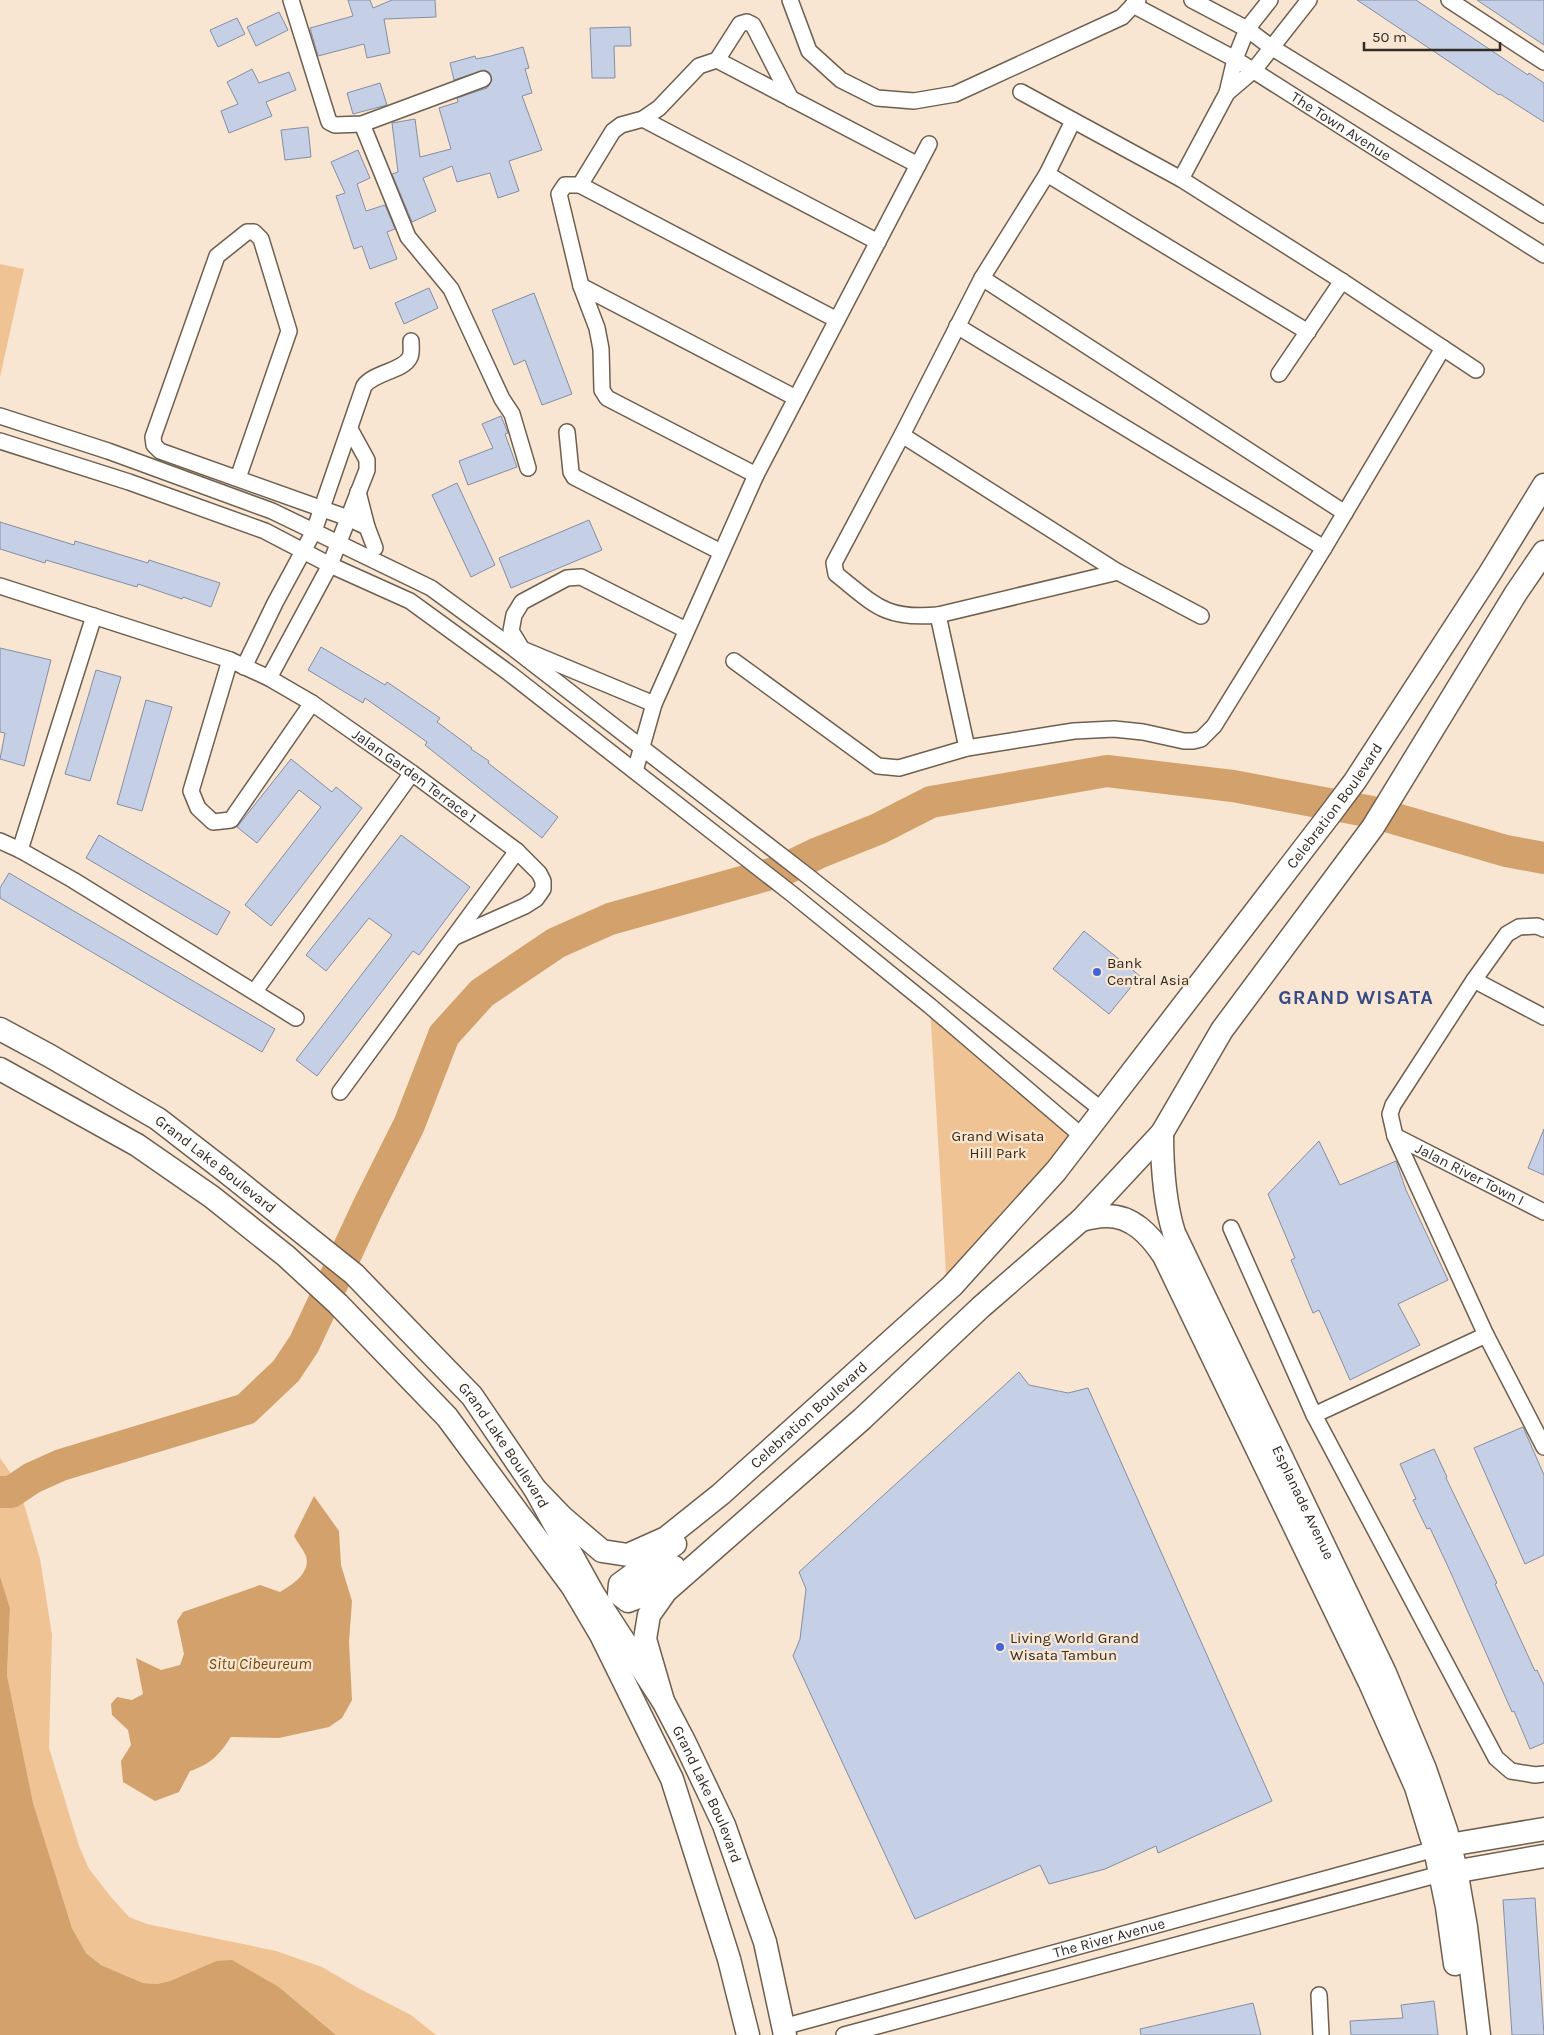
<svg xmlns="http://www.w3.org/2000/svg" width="1544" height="2035" font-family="Karla,sans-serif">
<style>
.green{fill:#f0c394}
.water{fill:#d3a26c}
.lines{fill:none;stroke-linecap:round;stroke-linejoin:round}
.river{stroke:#d3a26c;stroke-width:32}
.building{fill:#c5cfe5;stroke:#858ea3}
.street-casing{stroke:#6f5f4f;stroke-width:18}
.secondary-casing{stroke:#6f5f4f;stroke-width:25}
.street{stroke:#fff;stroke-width:15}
.secondary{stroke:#fff;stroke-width:22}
.poi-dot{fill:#4063d6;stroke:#f8e5d2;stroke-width:2}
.labels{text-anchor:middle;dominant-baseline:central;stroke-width:4.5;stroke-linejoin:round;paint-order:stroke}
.street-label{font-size:15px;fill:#332c24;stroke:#f8e5d2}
.poi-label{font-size:15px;fill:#332c24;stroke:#f8e5d2;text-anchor:start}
.park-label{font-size:15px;fill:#3e2910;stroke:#f8e5d2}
.water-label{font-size:16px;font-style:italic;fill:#754600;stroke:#f8e5d2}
.district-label{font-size:20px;font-weight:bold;letter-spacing:1px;fill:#364b85;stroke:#f8e5d2}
</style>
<rect width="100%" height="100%" fill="#f8e5d2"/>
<path class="green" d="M 0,264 L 24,269 L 0,377 Z
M 930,1006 L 1082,1136 L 947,1290 Z
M 0,1458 L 14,1478 L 22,1497 L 40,1559 L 52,1635 L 49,1748 L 79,1846 L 89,1869 L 111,1897 L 129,1917 L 147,1924 L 276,1951 L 322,1967 L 360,1989 L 411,2015 L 436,2035 L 336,2035 L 279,1987 L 216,1961 L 170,1981 L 157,1984 L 143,1983 L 101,1965 L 86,1953 L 72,1928 L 33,1804 L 7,1675 L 10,1608 L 0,1576 Z"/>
<path class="water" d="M 314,1496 L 339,1531 L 341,1565 L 352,1601 L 349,1642 L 352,1700 L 342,1718 L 329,1727 L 279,1738 L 231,1737 C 219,1755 211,1764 190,1771 L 179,1792 L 155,1801 L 123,1782 L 121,1761 L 131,1745 L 128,1730 L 112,1715 L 111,1704 L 117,1697 L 132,1700 L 143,1694 L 136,1658 L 161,1670 L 180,1665 L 184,1654 L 177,1621 L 183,1612 L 260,1585 L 280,1592 C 292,1585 311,1573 306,1556 C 303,1549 297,1542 294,1536 Z
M 0,1576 L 10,1608 L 7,1675 L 33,1803 L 72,1928 L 86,1953 L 101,1965 L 143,1983 L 157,1984 L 170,1981 L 216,1961 L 232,1960 L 279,1987 L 336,2035 L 0,2035 Z"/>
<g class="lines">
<path class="river" d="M 0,1492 L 11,1492 L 32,1478 L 61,1465 L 246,1409 L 286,1371 L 304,1344 L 367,1209 L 409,1125 L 444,1035 L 482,993 L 556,943 L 610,919 L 781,871 L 818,853 L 878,829 L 931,802 L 1107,771 L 1233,786 L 1372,812 L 1506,851 L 1544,858"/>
</g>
<path class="building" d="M 348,0 L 370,0 L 373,8 L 392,0 L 435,0 L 436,17 L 384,19 L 390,53 L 367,58 L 364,44 L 318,56 L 310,28 L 353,16 Z
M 1357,0 L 1416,0 L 1528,75 L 1529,73 L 1544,83 L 1544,122 L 1500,94 L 1499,95 Z
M 1477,0 L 1544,0 L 1544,45 L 1514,25 Z
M 279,12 L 288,30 L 256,46 L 247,27 Z
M 237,18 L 245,34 L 218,47 L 210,30 Z
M 630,27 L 631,46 L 614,46 L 615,78 L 592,78 L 590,28 Z
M 523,47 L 529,68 L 525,69 L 532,93 L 522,96 L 542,150 L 509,161 L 519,191 L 498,198 L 490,173 L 457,182 L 452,166 L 423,178 L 436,211 L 412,222 L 392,174 L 398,172 L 392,123 L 415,119 L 420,157 L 451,149 L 439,108 L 458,102 L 457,98 L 487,88 L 492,80 L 489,72 L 484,70 L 454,80 L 450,63 L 475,56 L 476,59 L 491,56 Z
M 252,69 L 259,83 L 289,72 L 296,90 L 266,102 L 272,116 L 229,133 L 221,111 L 238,104 L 227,82 Z
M 380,83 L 387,105 L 353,114 L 347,93 Z
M 308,127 L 311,157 L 285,160 L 281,130 Z
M 358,150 L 370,178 L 357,184 L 366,211 L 385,205 L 395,229 L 387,232 L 397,259 L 370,269 L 362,246 L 354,249 L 336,196 L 345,193 L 331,162 Z
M 429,288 L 438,308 L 404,324 L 395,303 Z
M 534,293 L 572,394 L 542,405 L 525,360 L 514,365 L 492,310 Z
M 501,416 L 508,433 L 505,434 L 517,467 L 468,485 L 459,461 L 493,448 L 482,424 Z
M 457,483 L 495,565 L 471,577 L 432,495 Z
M 589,520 L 602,550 L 511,588 L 499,558 Z
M 0,522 L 74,545 L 75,541 L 148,563 L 149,560 L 220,583 L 211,607 L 183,597 L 182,599 L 138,584 L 137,587 L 46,560 L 45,563 L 0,549 Z
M 321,647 L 385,685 L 387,682 L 440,718 L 437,722 L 472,748 L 471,749 L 489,761 L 488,763 L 558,817 L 542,838 L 425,745 L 427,742 L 365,698 L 363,703 L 308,670 Z
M 0,648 L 51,660 L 24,766 L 0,759 L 5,733 L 0,732 Z
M 96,670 L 121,677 L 90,781 L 65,774 Z
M 146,700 L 172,707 L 142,811 L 117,804 Z
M 291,759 L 332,792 L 336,787 L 362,808 L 271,926 L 245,905 L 321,807 L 299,790 L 257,843 L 237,827 Z
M 99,835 L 230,912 L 217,935 L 86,858 Z
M 401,835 L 470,887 L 419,955 L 413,951 L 317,1076 L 296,1060 L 392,935 L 369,918 L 326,971 L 306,955 Z
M 9,873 L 275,1029 L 262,1052 L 0,898 L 0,888 Z
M 1084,931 L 1140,976 L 1109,1014 L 1053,969 Z
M 1544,1129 L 1544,1175 L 1528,1168 Z
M 1319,1141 L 1340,1185 L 1396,1161 L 1406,1190 L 1448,1280 L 1398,1304 L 1420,1345 L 1350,1380 L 1319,1310 L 1313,1313 L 1291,1260 L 1295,1258 L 1268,1194 Z
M 1019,1372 L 1029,1385 L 1068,1393 L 1088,1388 L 1272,1801 L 1158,1853 L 1156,1846 L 1105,1869 L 1049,1884 L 1040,1865 L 915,1919 L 793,1656 L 800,1639 L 806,1589 L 799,1572 Z
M 1523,1427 L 1544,1475 L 1544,1555 L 1525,1564 L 1474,1448 Z
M 1434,1449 L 1447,1477 L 1446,1478 L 1497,1583 L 1495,1584 L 1535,1671 L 1537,1670 L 1544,1685 L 1544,1743 L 1530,1749 L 1514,1711 L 1512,1712 L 1501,1687 L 1450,1571 L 1430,1528 L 1427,1529 L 1413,1500 L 1416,1499 L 1400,1464 Z
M 1535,1898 L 1544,2035 L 1512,2035 L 1503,1900 Z
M 1434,2001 L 1438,2035 L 1351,2035 L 1350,2021 L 1403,2018 L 1401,2005 Z
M 1253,2003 L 1261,2035 L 1141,2035 L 1140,2029 Z"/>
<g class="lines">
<g class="street-casing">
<g id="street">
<path d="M 291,0 L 329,122 L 335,125 L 362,124 L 483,79"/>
<path d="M 790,0 L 809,51 L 841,80 L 877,98 L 914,101 L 955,94 L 1122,17 L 1138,0"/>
<path d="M 1192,0 L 1247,29 L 1271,47 L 1544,215"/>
<path d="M 1449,0 L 1544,62"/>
<path id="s1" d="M 1133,5 L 1235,59 L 1544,255"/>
<path d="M 717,60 L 918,165"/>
<path d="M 1021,92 L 1181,179 L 1342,281 L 1476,370"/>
<path d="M 1227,93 L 1254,70 L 1309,0"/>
<path d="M 643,119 L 878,242"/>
<path d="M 1073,121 L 1047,174 L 982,278 L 902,435 L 834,563 L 836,574 C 875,605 885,620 938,615 L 1118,572"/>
<path d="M 362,124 L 408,237 L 451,289 L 502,399 L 512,414 L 528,468"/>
<path d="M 1047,174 L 1308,332"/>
<path d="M 1181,179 L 1227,93 L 1235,59 L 1247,29 L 1270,0"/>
<path d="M 580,185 L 837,320"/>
<path d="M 982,278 L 1345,513"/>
<path d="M 581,286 L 796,398"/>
<path d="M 957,326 L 1324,548"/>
<path d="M 1279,374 L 1342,281"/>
<path d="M 0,416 L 108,451 L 272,511 L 431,588 L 513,648 L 809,877 L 1102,1110"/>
<path d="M 567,432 L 571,472 L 574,477 L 721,552"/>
<path d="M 902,435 L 1118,572 L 1201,616"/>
<path d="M 0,441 L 129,482 L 265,531 L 330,565 L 410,601 L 509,673 L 792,894 L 930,1006 L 1082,1136"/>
<path d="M 756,475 L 607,398 L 602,390 L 601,349 L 597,328 L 581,286 L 559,194 L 565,185 L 580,185 L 613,131 L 621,125 L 643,119 L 659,108 L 699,66 L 717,60 L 740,24 L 747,22 L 753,25 L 791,99"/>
<path d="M 238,478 L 289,331 L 261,239 L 254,232 L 247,232 L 217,256 L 153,437 L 154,445 L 160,451 L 348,518 L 367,527 L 358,492"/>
<path d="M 367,527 L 375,548"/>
<path id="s2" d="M 0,586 L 230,660 L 269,678 L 312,703 L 412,773 L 517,851 L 539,873 L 543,881 L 543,889 L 536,899 L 525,906 L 455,937"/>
<path d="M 938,615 L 967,748"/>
<path d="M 230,660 L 191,791 L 198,808 L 213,822 L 231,820 L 312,703"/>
<path d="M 734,661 L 878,766 L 899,768 L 967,748 L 1074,731 L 1114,729 L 1143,732 L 1184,741 L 1193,741 L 1201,739 L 1214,726 L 1324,548 L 1443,348"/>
<path d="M 244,667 L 275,603 L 314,531 L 364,386 C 374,372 404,371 410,357 C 412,353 411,346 411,341"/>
<path d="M 269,678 L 330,565 L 367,470 L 367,460 L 350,429"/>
<path d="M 654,704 L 522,649 L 511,631 L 514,615 L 522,602 L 567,578 L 581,577 L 686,630"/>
<path d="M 635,771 L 654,704 L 756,475 L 929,144"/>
<path d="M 0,841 L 20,850 L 73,880 L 296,1018"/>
<path d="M 20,850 L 94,616"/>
<path d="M 1544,929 L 1537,926 L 1519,927 L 1507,934 L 1474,980 L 1393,1105 L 1390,1114 L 1395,1136 L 1486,1335 L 1544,1447"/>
<path d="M 1474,980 L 1544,1017"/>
<path d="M 255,991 L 412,773"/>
<path d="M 340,1092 L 517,851"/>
<path id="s3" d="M 1395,1136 L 1544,1212"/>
<path d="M 1231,1228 L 1314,1415 L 1496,1758 L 1511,1771 L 1535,1775 L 1544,1774"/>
<path d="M 1314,1415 L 1486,1335"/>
<path d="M 1319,1995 L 1321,2035"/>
<path id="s4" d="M 783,2027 L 1435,1849"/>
<path d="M 844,2035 L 1440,1874"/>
</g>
</g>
<g class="secondary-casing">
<g id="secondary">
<path id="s5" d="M 0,1029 L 50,1056 L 158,1119 L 229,1174 L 354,1274 L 472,1396 L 535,1489 L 594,1595 L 663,1701 L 684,1741 L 724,1825 L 765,1942 L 785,2035"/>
<path d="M 0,1069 L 137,1145 L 212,1197 L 286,1256 L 338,1304 L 447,1417 L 572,1586 L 601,1635 L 672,1779 L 729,1959 L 748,2035"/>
<path id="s6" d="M 1162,1133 C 1162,1167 1164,1201 1174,1233 L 1385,1673 L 1425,1769 L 1446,1830 L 1456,1870 L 1466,1927 L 1479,2035"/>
<path d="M 1081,1220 C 1089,1218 1097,1216 1105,1216 C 1132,1215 1150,1235 1164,1256 L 1370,1683 L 1416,1787 L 1435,1849 L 1447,1907 L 1455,1964"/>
<path id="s7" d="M 535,1489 L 562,1517 L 602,1551 L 628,1555 L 666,1538 L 721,1494 L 952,1286 L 1056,1171 L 1331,813 L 1355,781 L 1490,573 L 1544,485"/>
<path d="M 674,1567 L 636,1598 L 628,1601 L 619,1594 L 620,1584 L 675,1544"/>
<path d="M 663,1701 L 645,1639 L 649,1615 L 666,1591 L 862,1419 L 981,1307 L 1081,1220 L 1162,1133 L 1222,1030 L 1373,827 L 1516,593 L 1544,552"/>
<path d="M 1435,1849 L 1449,1845 L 1544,1829"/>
<path d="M 1442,1874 L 1544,1856"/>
</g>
</g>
<use href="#street" class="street"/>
<use href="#secondary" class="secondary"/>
</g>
<g class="poi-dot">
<circle cx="1097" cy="972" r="5"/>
<circle cx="1000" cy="1647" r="5"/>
</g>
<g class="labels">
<g class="street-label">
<text stroke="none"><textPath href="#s1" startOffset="241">The Town Avenue</textPath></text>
<text stroke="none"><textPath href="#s2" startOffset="460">Jalan Garden Terrace 1</textPath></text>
<text stroke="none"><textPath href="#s7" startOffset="1155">Celebration Boulevard</textPath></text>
<text stroke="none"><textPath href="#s5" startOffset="255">Grand Lake Boulevard</textPath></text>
<text stroke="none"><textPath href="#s3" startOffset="84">Jalan River Town I</textPath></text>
<text stroke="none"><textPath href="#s7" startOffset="348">Celebration Boulevard</textPath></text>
<text stroke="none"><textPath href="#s5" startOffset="660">Grand Lake Boulevard</textPath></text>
<text stroke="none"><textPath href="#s6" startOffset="400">Esplanade Avenue</textPath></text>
<text stroke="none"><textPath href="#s5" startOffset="1065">Grand Lake Boulevard</textPath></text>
<text stroke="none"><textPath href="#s4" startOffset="338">The River Avenue</textPath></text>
</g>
<g class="poi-label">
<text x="1107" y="963">Bank<tspan x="1107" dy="17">Central Asia</tspan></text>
<text x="1010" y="1638">Living World Grand<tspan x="1010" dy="17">Wisata Tambun</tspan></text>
</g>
<g class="park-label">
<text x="998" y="1136">Grand Wisata<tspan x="998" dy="17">Hill Park</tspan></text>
</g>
<g class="water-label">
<text x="260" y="1663">Situ Cibeureum</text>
</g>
<g class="district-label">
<text x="1356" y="997">GRAND WISATA</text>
</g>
</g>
<path d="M1364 42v8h136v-8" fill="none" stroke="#332c24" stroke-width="2.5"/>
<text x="1372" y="42" font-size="15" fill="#332c24" stroke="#f8e5d2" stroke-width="4" paint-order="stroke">50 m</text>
</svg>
